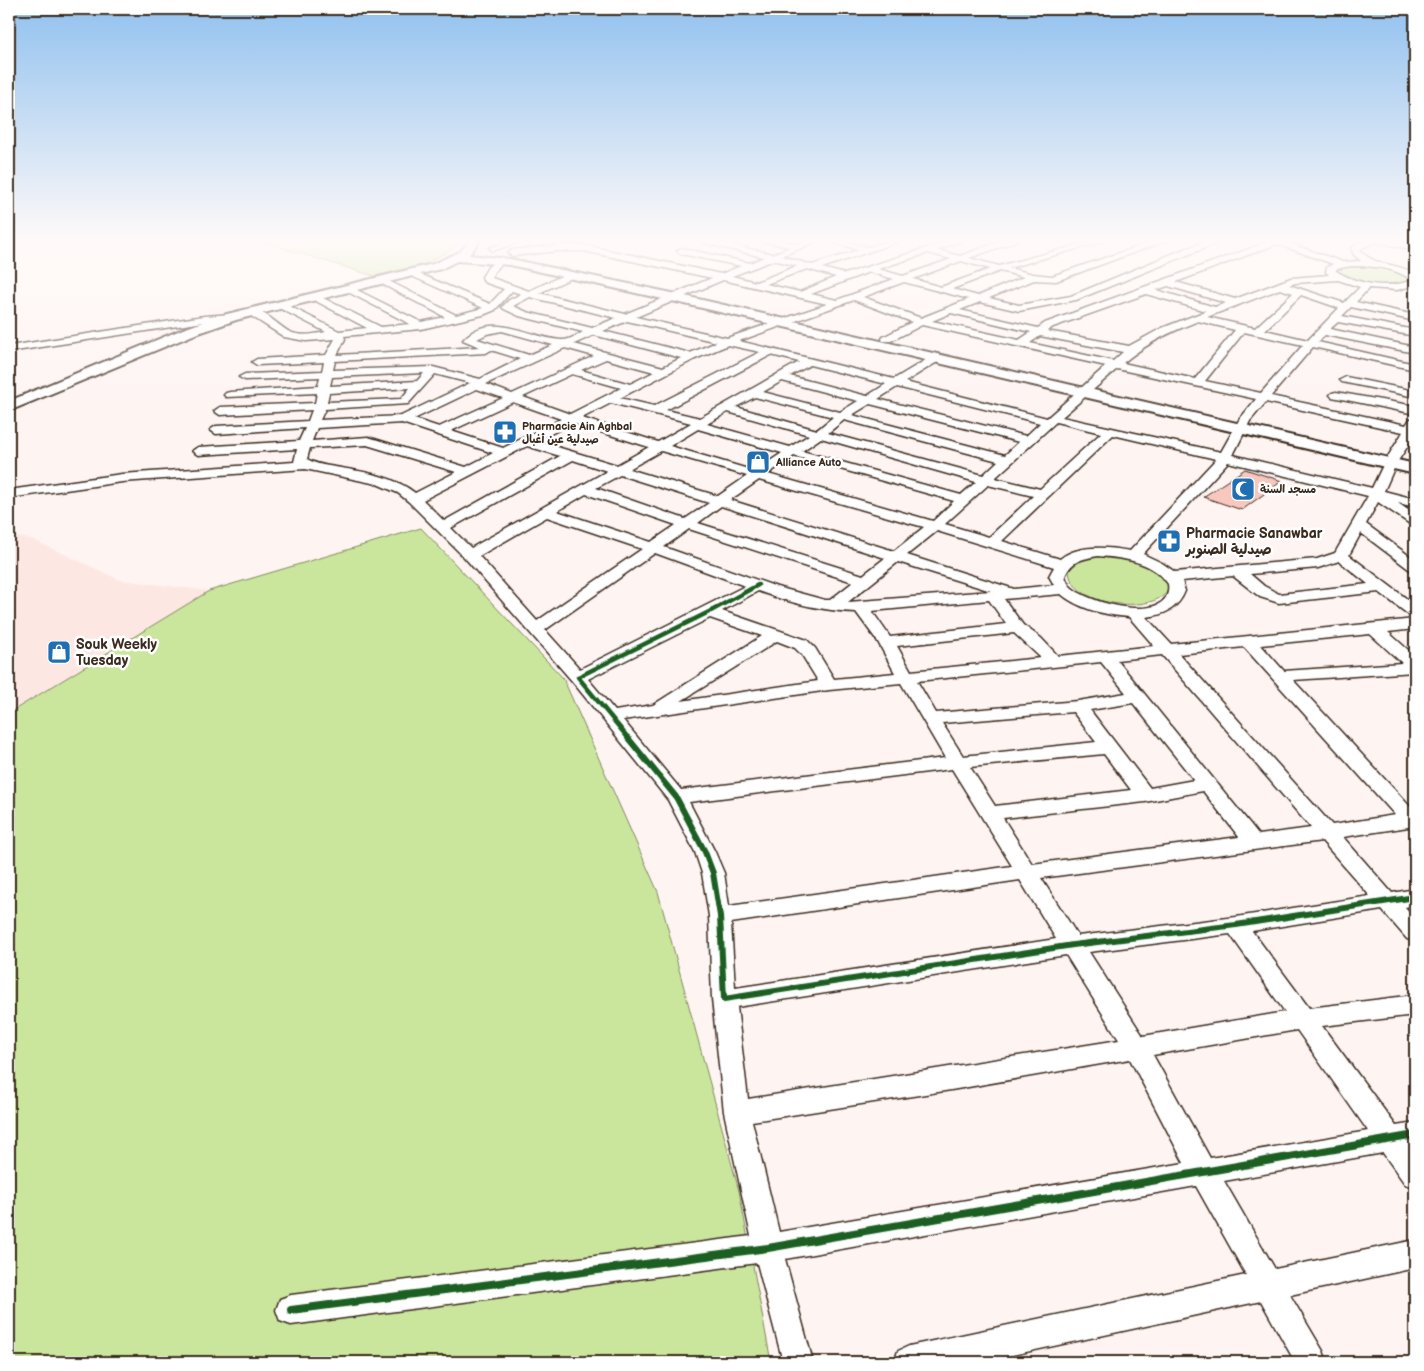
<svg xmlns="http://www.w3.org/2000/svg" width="1424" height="1371" font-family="'Balsamiq Sans','Playpen Sans Arabic',sans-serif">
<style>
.built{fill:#fce7e3}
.green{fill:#cae69d;stroke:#82885e}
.building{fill:#f8c8bf;stroke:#3b2a1e}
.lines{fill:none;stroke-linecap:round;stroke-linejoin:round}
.minor-casing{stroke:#3b2a1e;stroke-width:3}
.tertiary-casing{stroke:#3b2a1e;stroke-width:4}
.minor{fill:#fff;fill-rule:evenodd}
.tertiary{fill:#fff;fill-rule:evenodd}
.cycleway-far2-casing{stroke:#fff;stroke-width:8}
.cycleway-far1-casing{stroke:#fff;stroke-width:9}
.cycleway-casing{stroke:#fff;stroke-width:11}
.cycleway-far2{stroke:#1b5e20;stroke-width:4.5}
.cycleway-far1{stroke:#1b5e20;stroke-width:6}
.cycleway{stroke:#1b5e20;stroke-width:8}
.labels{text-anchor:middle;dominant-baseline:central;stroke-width:5;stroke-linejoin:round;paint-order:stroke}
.far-poi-label{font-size:11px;font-weight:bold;fill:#3b2a1e;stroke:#fff;text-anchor:start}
.poi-label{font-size:14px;font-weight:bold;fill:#3b2a1e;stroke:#fff;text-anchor:start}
</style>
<rect width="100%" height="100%" fill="#fef4f2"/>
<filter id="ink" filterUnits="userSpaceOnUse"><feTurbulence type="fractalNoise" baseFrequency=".02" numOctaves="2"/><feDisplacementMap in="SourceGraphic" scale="10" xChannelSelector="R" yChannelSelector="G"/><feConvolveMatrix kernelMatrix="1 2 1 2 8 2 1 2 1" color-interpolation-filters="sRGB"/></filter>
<g filter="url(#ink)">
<path class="built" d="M 9,536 L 31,539 L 120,580 L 209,591 L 9,713 Z"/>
<path class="green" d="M 253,239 L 462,239 L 451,250 L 424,264 L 374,276 Z
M 1343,266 C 1365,266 1386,266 1406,276 L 1407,281 C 1388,293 1355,282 1336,274 L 1336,269 Z
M 421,528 L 563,678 L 658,892 L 739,1191 L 771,1362 L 9,1362 L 9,713 L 209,591 Z
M 1103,555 L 1125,557 L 1155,568 L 1169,585 L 1169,590 C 1151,616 1070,605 1069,571 L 1076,561 Z"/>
<path class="building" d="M 1245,469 L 1282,481 L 1242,510 L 1203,497 Z"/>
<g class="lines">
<g class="minor-casing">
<path id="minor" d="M 514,239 L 525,239 L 493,251 L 489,248 Z
M 703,239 L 773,254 L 790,247 L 761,241 L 760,239 L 774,239 L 798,244 L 812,239 L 834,239 L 868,247 L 895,239 L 906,239 L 822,268 L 845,274 L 955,239 L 966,239 L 937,250 L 960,256 L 1007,239 L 1018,239 L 1017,241 L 969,258 L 999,266 L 1100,239 L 1112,239 L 1009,268 L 1033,274 L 1052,276 L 1160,239 L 1171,239 L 1056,281 L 1034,280 L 989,298 L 1019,305 L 1071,296 L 1184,249 L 1216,239 L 1227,239 L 1076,300 L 1019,311 L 980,302 L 960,310 L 1038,328 L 1045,323 L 1276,239 L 1311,239 L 1307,242 L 1288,243 L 1343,262 L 1361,261 L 1354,255 L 1351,248 C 1369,232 1394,240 1415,244 L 1415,250 L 1376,242 L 1360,249 C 1371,267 1398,262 1415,274 L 1415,285 L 1397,290 L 1369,288 L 1356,302 L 1415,315 L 1415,321 L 1351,307 L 1342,316 L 1415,330 L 1415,336 L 1338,322 L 1330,329 L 1415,347 L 1415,353 L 1325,335 L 1318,342 L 1415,364 L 1415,370 L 1313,347 L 1271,396 L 1406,425 L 1410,419 L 1415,419 L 1415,435 L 1396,464 L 1384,491 L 1415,499 L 1415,507 L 1398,503 L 1415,515 L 1415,525 L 1410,524 L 1378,502 L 1366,524 L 1415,560 L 1415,571 L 1410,570 L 1361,533 L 1349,555 L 1415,605 L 1415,617 L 1409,615 L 1379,592 L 1279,603 L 1260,597 L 1233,576 L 1182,581 L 1185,591 C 1178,609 1164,615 1146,617 L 1171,644 L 1415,619 L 1415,629 L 1388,632 L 1415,656 L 1415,672 L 1293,680 L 1415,812 L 1415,826 L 1343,837 L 1392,893 L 1415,889 L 1415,905 L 1405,907 L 1415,918 L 1415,941 L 1407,939 L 1382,910 L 1252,931 L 1309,1008 L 1415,995 L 1415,1015 L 1322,1026 L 1396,1126 L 1415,1123 L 1415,1147 L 1411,1148 L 1415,1153 L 1415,1188 L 1405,1184 L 1383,1153 L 1224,1181 L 1275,1269 L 1415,1240 L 1415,1268 L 1290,1295 L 1323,1351 L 1327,1362 L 1295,1362 L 1261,1301 L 980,1362 L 894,1362 L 898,1351 L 909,1346 L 1246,1275 L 1196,1186 L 785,1259 L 813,1362 L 783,1362 L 757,1263 L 291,1325 L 280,1321 L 276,1310 L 280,1299 L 291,1295 L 751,1236 L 724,1112 L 712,999 L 709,916 L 702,873 L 695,852 L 668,800 L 572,681 L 465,558 L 409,502 L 398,493 L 377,484 L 305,469 L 122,482 L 9,498 L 9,490 L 122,474 L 294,462 L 297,449 L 198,455 L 192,451 L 198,447 L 299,441 L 305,428 L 216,434 L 210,430 L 216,426 L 308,421 L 312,410 L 220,415 L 214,411 L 220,407 L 315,403 L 317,393 L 226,397 L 224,395 L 226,393 L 230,392 L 318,386 L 320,377 L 245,380 L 239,377 L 245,374 L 322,371 L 324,362 L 257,365 L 252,362 L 257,359 L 326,355 L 335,339 L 306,341 L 284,337 L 248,314 L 248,310 C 262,307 278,326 290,332 C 301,337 314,334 326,332 L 277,307 L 277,303 L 283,303 L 339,331 L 367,328 L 312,299 L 312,295 L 315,294 L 381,327 L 410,324 L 346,291 L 344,289 L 349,286 L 421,322 L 445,317 L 380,283 L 380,279 L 383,278 L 456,315 L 483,308 L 407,274 L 409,272 L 415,272 L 490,304 L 504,289 L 484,282 L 482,277 L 488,267 L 501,257 L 505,260 L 494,272 L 492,278 L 529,291 L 568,273 L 574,273 L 574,277 L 539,293 L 625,314 L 712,278 L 584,251 L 559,251 L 512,256 L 508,253 L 512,250 L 559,245 L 584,245 L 721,274 L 741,266 L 681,254 L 677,251 L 681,248 L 750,263 L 764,257 L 703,243 ZM 822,239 L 859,250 L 812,265 L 782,256 ZM 1277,244 L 1333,264 L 1327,267 L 1326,272 L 1329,275 L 1291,278 L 1235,299 L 1176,282 ZM 928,253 L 951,259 L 903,276 L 878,269 ZM 774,260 L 797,266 L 756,282 L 732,276 ZM 961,261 L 990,269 L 941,287 L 913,279 ZM 1351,266 C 1373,266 1393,267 1412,280 C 1388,290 1357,284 1336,271 L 1336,269 ZM 807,269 L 836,277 L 800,292 L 766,284 ZM 1000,271 L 1024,277 L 978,296 L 952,289 ZM 869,272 L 894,279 L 837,300 L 811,294 ZM 723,280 L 827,304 L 727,338 L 636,317 ZM 1338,280 L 1360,287 L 1344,303 L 1289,285 L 1295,283 ZM 904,282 L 969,299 L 921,318 L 863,297 ZM 1168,286 L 1226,303 L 1215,307 L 1156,290 ZM 1280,289 L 1293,293 L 1255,328 L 1207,317 ZM 512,291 L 521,294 L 509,300 L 502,307 L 504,309 L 519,316 L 583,332 C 577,335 568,341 561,340 C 529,338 491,309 463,340 L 480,347 L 337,355 L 345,339 L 344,336 L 421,329 L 483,315 L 495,310 ZM 1146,294 L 1206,311 L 1162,328 L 1129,346 L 1047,331 L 1053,327 ZM 1301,295 L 1339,308 L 1308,340 L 1265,330 ZM 530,297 L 616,318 L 592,328 L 527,312 L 513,306 ZM 854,300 L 912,322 L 883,337 L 882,339 L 883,341 L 891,341 L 922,325 L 1106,366 L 1047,418 L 905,382 L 942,359 L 943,357 L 942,355 L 934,355 L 894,379 L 739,341 ZM 951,313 L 1031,332 L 1019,340 L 932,321 ZM 627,321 L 717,342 L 690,353 L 603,331 ZM 1198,321 L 1235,330 L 1195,379 L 1123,363 C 1145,344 1170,332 1198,321 ZM 502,331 L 553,345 L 529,355 L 477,339 L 487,334 ZM 1244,332 L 1303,345 L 1261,393 L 1205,381 ZM 594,335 L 681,358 L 663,367 L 574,344 ZM 1040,336 L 1123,352 L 1113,361 L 1030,343 ZM 728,345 L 760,352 L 654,406 L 620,398 L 695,359 ZM 565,348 L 594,356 L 512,394 L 486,384 ZM 491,350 L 520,359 L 480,379 L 433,367 L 333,370 L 335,361 L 486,353 ZM 771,355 L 799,362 L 700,418 L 666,410 ZM 606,359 L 654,372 L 630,384 L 581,370 ZM 810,365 L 886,384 L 867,396 L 790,376 ZM 1117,369 L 1256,399 L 1239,420 L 1221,452 L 1062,417 ZM 424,373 L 417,381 L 330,386 L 332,377 ZM 435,374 L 470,383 L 401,416 L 320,420 L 325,409 L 408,404 ZM 572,374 L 621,388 L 570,414 L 523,397 ZM 782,381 L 858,401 L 840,412 L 763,392 ZM 897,387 L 1040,423 L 1026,436 L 878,399 ZM 410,388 L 401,399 L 327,402 L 329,393 ZM 477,389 L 503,398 L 439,427 L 414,419 ZM 755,397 L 833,417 L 817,430 L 736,407 ZM 513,402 L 561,419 L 503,448 L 451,431 ZM 1266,402 L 1403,432 L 1384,463 L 1372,488 L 1233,455 L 1250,421 ZM 611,403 L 691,423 L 658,442 L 582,418 ZM 870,404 L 1019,442 L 1005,455 L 852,415 ZM 728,412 L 809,435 L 790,447 L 707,424 ZM 844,420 L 998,461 L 983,475 L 828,433 ZM 1056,422 L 1101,433 L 1040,489 L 995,478 ZM 402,423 L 493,453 L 466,467 L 368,437 L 312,441 L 317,428 ZM 572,423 L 649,447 L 617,465 L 537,441 ZM 698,429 L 782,453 L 755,471 L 670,446 ZM 1113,435 L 1216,459 L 1130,551 C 1109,547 1077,544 1060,559 L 1002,541 ZM 821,438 L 976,482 L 961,495 L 802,451 ZM 367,445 L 456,472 L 415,493 C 395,477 366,472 341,468 C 329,466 317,465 307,459 L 310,448 ZM 527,446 L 560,456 L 444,521 L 423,500 ZM 661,451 L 747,476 L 718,496 L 629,469 ZM 794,456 L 954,501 L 933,521 L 768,474 ZM 573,460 L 607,471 L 471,548 L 451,528 ZM 1228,462 L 1368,496 L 1335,553 L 1317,559 L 1175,572 L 1162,563 L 1143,554 ZM 620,475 L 709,503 L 685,519 L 596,488 ZM 759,480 L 909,523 L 924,527 L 894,551 L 730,500 ZM 988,485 L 1033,496 L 989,537 L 945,524 ZM 586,494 L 676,525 L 651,542 L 557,511 ZM 721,506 L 885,558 L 863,575 L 698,523 ZM 547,517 L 642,549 L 537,621 L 479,556 ZM 689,529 L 853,582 L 830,600 L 825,600 L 777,587 L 664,547 ZM 937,531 L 1054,567 L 1049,576 L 1054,585 L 1014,589 L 907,555 ZM 655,553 L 745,586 L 580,669 L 545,630 ZM 1098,556 C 1123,558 1153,561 1168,584 C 1174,626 1087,604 1070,586 C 1068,584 1066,579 1065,576 C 1072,560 1082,559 1098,556 ZM 1339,561 L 1368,584 L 1279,594 L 1264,586 L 1250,574 L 1318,568 ZM 898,562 L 991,591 L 848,602 ZM 758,591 C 790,603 823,611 856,612 L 878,642 L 895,673 L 834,679 L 815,648 L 807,640 L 722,611 ZM 1061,594 C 1079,609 1105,615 1129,617 L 1154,646 L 1058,656 L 1041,638 L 1023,625 L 1004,599 ZM 989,600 L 1006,624 L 890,637 L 872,611 ZM 710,618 L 762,636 L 653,705 L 615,711 L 588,679 ZM 1014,633 L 1041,658 L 911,671 L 897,646 ZM 1370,634 L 1402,663 L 1284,671 L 1261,645 ZM 777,641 L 795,648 L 802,655 L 818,681 L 681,701 ZM 1244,647 L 1395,815 L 1332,825 L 1179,654 ZM 1162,655 L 1311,828 L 1259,835 L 1117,660 ZM 1101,662 L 1126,693 L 1078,701 L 936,713 L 917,681 ZM 901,683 L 945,758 L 681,790 L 623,720 L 829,690 ZM 1133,703 L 1194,780 L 1150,788 L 1090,710 ZM 1073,712 L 1096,742 L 963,756 L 942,723 ZM 1104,754 L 1131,790 L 995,806 L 970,767 ZM 952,769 L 1012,866 L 729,906 L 724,873 L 715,852 L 689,802 ZM 1203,791 L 1239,837 L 1032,864 L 1003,818 L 1145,802 ZM 1322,841 L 1370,896 L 1236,917 L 1078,936 L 1041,878 ZM 1020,880 L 1056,939 L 735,988 L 731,923 ZM 1230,934 L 1285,1012 L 1143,1036 L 1089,952 ZM 1066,955 L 1119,1040 L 748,1099 L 737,1007 ZM 1297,1030 L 1368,1131 L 1210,1158 L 1153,1055 ZM 1130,1059 L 1184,1163 L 779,1232 L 752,1121 L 951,1090 Z
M 232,314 L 236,315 L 236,319 L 204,322 L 9,352 L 9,346 L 204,316 Z
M 1346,377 L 1415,391 L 1415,397 L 1342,382 L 1340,380 Z
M 1336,392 L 1415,406 L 1415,414 L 1332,397 L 1330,395 L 1332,393 Z"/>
</g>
<g class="tertiary-casing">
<path id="tertiary" d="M 471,239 L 481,239 L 469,255 L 510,259 L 672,293 L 1415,464 L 1415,474 L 672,301 L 510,265 L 457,261 L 441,269 L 236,320 L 193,335 L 9,411 L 9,401 L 183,329 L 227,314 L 433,264 L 461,251 Z"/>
</g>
<use href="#minor" class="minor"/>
<use href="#tertiary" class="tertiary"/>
<g class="cycleway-far2-casing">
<path id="cycleway-far2" d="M 629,739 L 578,677 L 709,612 L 758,585"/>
</g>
<g class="cycleway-far1-casing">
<path id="cycleway-far1" d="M 628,738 L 676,797 L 705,852 L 713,873 L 720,916 L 724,999 L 1073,945 L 1236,925 L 1415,897"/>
</g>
<g class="cycleway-casing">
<path id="cycleway" d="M 291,1310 L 768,1248 L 1415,1135"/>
</g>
<use href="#cycleway-far2" class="cycleway-far2"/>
<use href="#cycleway-far1" class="cycleway-far1"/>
<use href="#cycleway" class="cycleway"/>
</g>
</g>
<linearGradient id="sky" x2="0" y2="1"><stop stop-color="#91c1ef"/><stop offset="0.56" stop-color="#fffaf9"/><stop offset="1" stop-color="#fffaf9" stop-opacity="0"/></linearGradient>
<rect width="1424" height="430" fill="url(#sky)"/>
<defs>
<g id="pharmacy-square" transform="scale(1.25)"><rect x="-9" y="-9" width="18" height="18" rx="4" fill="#1f6fb2" stroke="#fff"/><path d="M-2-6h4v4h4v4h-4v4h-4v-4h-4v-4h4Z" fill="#fff"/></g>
<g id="shop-square" transform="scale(1.25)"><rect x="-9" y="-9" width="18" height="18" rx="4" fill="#1f6fb2" stroke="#fff"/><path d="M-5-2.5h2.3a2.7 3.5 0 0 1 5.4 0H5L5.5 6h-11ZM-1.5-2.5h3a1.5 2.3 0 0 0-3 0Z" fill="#fff"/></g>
<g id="mosque-square" transform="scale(1.25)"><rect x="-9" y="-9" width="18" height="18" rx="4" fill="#1f6fb2" stroke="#fff"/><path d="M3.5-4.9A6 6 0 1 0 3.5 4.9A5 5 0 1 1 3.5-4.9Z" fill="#fff"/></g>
</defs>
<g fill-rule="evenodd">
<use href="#pharmacy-square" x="505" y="432"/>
<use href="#shop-square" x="758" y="462"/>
<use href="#mosque-square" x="1243" y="489"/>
<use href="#pharmacy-square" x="1169" y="541"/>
<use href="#shop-square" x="59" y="652"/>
</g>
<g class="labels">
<g class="far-poi-label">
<text x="522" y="426">Pharmacie Ain Aghbal<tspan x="522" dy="13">صيدلية عين أغبال</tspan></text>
<text x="776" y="462">Alliance Auto</text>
<text x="1260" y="489">مسجد السنة</text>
</g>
<g class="poi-label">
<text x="1186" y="533">Pharmacie Sanawbar<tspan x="1186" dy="16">صيدلية الصنوبر</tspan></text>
<text x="76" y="644">Souk Weekly<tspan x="76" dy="16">Tuesday</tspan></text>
</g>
</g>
<rect width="1424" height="1371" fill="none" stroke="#fff" stroke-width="30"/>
<rect x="15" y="15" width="1394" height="1341" fill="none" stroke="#3b2a1e" stroke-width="2" filter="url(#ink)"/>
</svg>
